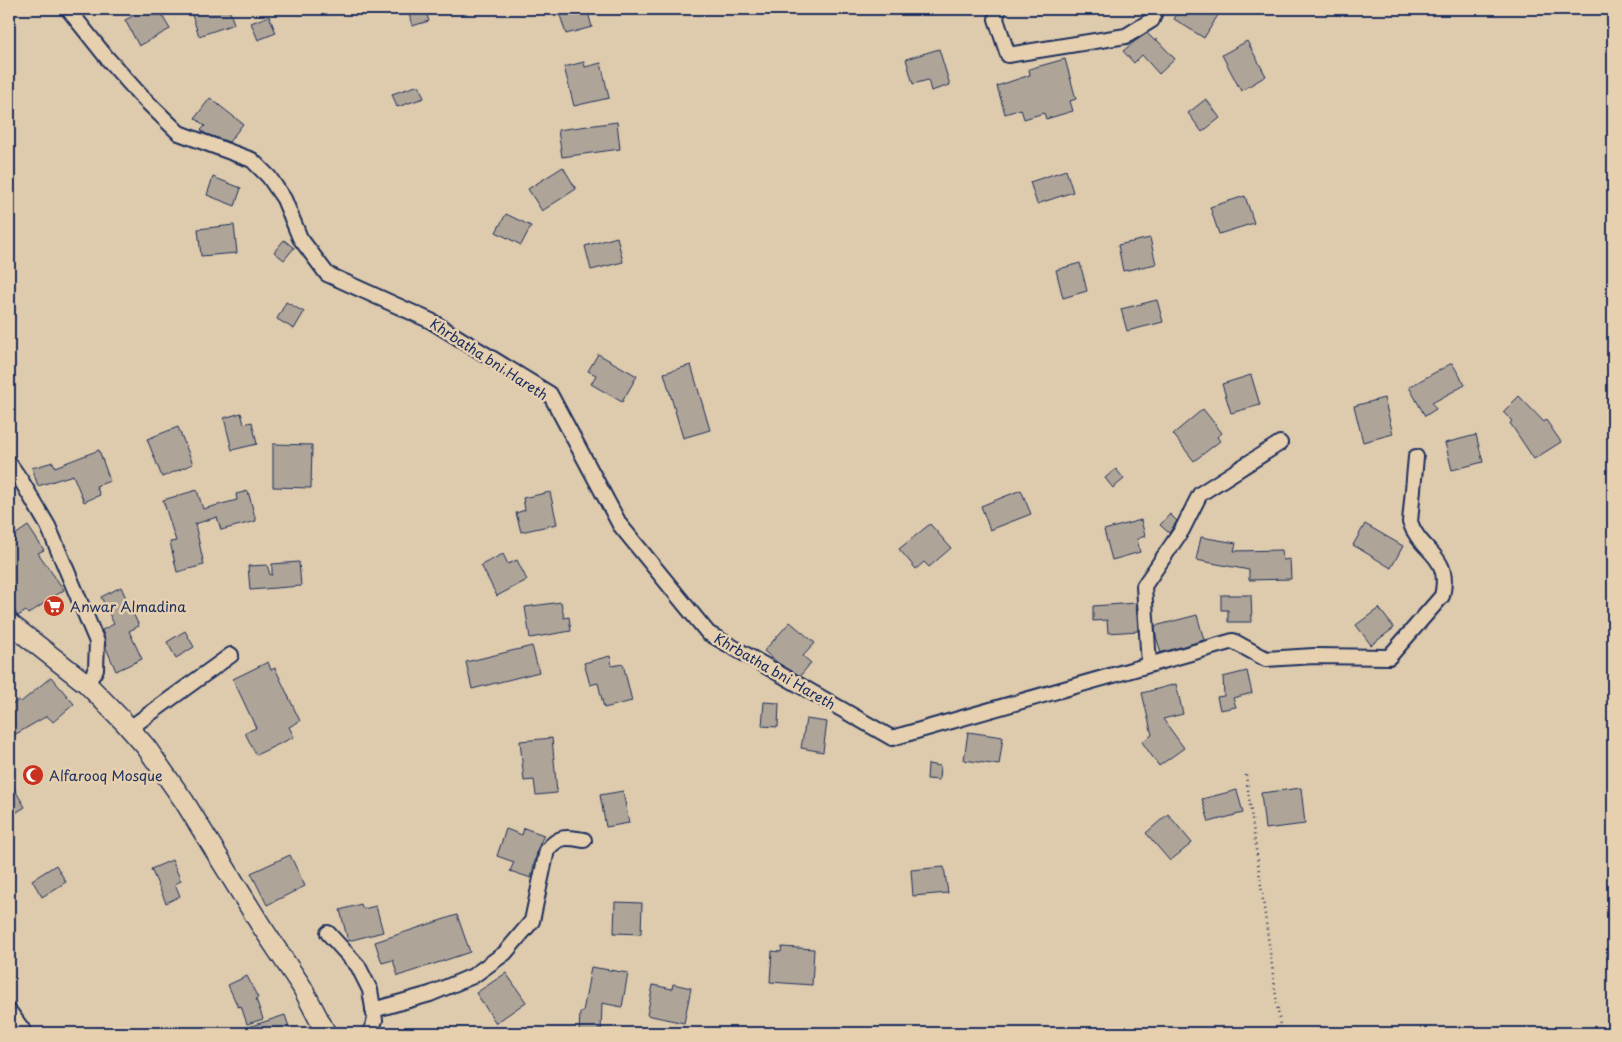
<svg xmlns="http://www.w3.org/2000/svg" width="1622" height="1042" font-family="'Playpen Sans',sans-serif">
<style>
.building{fill:#aea498;stroke:#1b2f5e}
.lines{fill:none;stroke-linecap:round;stroke-linejoin:round}
.street-casing{stroke:#1b2f5e;stroke-width:18}
.secondary-casing{stroke:#1b2f5e;stroke-width:22}
.path{stroke:#1b2f5e;stroke-width:2.5;stroke-dasharray:1 4;stroke-linecap:butt}
.street{stroke:#e6d0af;stroke-width:14}
.secondary{stroke:#e6d0af;stroke-width:19}
.labels{text-anchor:middle;dominant-baseline:central;stroke-width:5;stroke-linejoin:round;paint-order:stroke}
.street-label{font-size:14px;fill:#1b2f5e;stroke:#e6d0af}
.poi-label{font-size:14px;fill:#1b2f5e;stroke:#e6d0af;text-anchor:start}
</style>
<rect width="100%" height="100%" fill="#decaac"/>
<filter id="ink" filterUnits="userSpaceOnUse"><feTurbulence type="fractalNoise" baseFrequency=".02" numOctaves="2"/><feDisplacementMap in="SourceGraphic" scale="10" xChannelSelector="R" yChannelSelector="G"/><feConvolveMatrix kernelMatrix="1 2 1 2 8 2 1 2 1" color-interpolation-filters="sRGB"/></filter>
<g filter="url(#ink)">
<path class="building" d="M 146,9 L 158,9 L 170,29 L 139,46 L 125,20 Z
M 190,9 L 229,9 L 234,24 L 199,36 Z
M 408,9 L 425,9 L 429,21 L 412,26 Z
M 558,9 L 587,9 L 592,27 L 566,34 Z
M 1180,9 L 1209,9 L 1218,15 L 1204,38 L 1174,19 Z
M 269,16 L 276,33 L 258,40 L 251,23 Z
M 1147,33 L 1155,41 L 1156,39 L 1175,59 L 1159,74 L 1142,55 L 1134,63 L 1123,51 L 1134,42 Z
M 1247,41 L 1266,76 L 1241,91 L 1222,55 Z
M 939,49 L 950,85 L 931,91 L 928,80 L 913,84 L 906,59 Z
M 1065,59 L 1076,99 L 1070,101 L 1073,111 L 1046,119 L 1044,113 L 1024,119 L 1021,109 L 1005,114 L 997,86 L 1030,75 L 1029,69 Z
M 584,62 L 585,67 L 601,63 L 609,98 L 574,106 L 564,67 Z
M 419,85 L 424,98 L 397,107 L 392,94 Z
M 210,98 L 243,124 L 229,142 L 206,134 L 201,130 L 205,126 L 195,118 Z
M 1206,99 L 1220,118 L 1202,132 L 1188,113 Z
M 617,122 L 620,149 L 562,157 L 558,130 Z
M 563,167 L 576,189 L 542,211 L 528,189 Z
M 1066,170 L 1073,192 L 1037,204 L 1030,182 Z
M 213,177 L 241,188 L 235,206 L 207,195 Z
M 1245,196 L 1254,223 L 1219,234 L 1210,207 Z
M 506,214 L 531,226 L 521,245 L 496,232 Z
M 234,225 L 237,253 L 201,256 L 198,229 Z
M 617,237 L 623,262 L 591,270 L 585,246 Z
M 1150,238 L 1156,264 L 1123,271 L 1118,245 Z
M 284,240 L 294,248 L 284,260 L 274,252 Z
M 1080,263 L 1087,291 L 1063,298 L 1056,270 Z
M 1157,300 L 1163,322 L 1127,331 L 1121,309 Z
M 286,302 L 304,312 L 294,329 L 277,319 Z
M 598,354 L 637,376 L 622,402 L 591,384 L 596,375 L 588,371 Z
M 1452,363 L 1465,385 L 1432,403 L 1436,409 L 1425,416 L 1409,387 Z
M 691,365 L 710,430 L 683,438 L 664,373 Z
M 1251,375 L 1260,405 L 1231,413 L 1222,384 Z
M 1519,396 L 1544,422 L 1546,420 L 1561,442 L 1534,459 L 1510,423 L 1512,421 L 1503,412 Z
M 1384,398 L 1393,434 L 1363,442 L 1354,406 Z
M 1203,409 L 1222,433 L 1217,437 L 1220,441 L 1194,461 L 1173,434 Z
M 241,413 L 244,424 L 252,422 L 257,444 L 232,450 L 224,418 Z
M 178,427 L 193,464 L 162,477 L 147,439 Z
M 1476,435 L 1483,462 L 1452,470 L 1445,443 Z
M 273,444 L 312,445 L 311,488 L 273,487 Z
M 99,450 L 110,481 L 96,486 L 100,495 L 84,502 L 73,475 L 38,486 L 32,468 L 53,462 L 55,467 Z
M 1116,469 L 1124,479 L 1113,488 L 1105,478 Z
M 197,490 L 203,509 L 237,500 L 236,494 L 248,491 L 256,521 L 221,530 L 217,517 L 195,524 L 204,565 L 177,572 L 170,542 L 176,541 L 163,500 Z
M 1021,490 L 1031,514 L 990,530 L 981,506 Z
M 550,492 L 557,524 L 521,532 L 516,513 L 525,510 L 523,498 Z
M 1170,514 L 1177,521 L 1169,533 L 1160,525 Z
M 1141,520 L 1145,536 L 1137,539 L 1140,552 L 1112,560 L 1104,530 Z
M 930,524 L 951,548 L 929,567 L 924,562 L 916,569 L 899,549 Z
M 1365,524 L 1403,546 L 1391,568 L 1353,545 Z
M 28,526 L 44,550 L 38,553 L 64,590 L 28,614 L 26,611 L 18,616 L 9,603 L 9,539 Z
M 1201,537 L 1236,543 L 1234,551 L 1282,550 L 1283,560 L 1290,559 L 1291,579 L 1249,580 L 1249,570 L 1196,560 Z
M 503,554 L 508,564 L 517,560 L 527,580 L 497,596 L 481,565 Z
M 299,562 L 301,586 L 250,590 L 248,566 L 267,565 L 270,575 L 272,575 L 272,564 Z
M 121,587 L 139,626 L 129,631 L 142,659 L 116,671 L 106,648 L 105,639 L 102,630 L 114,624 L 101,597 Z
M 1221,595 L 1251,595 L 1252,622 L 1228,622 L 1228,610 L 1221,610 Z
M 561,602 L 564,618 L 569,617 L 571,631 L 530,638 L 525,607 Z
M 1136,603 L 1138,631 L 1108,633 L 1107,620 L 1093,621 L 1093,606 Z
M 1379,608 L 1394,628 L 1371,645 L 1356,625 Z
M 1197,615 L 1204,640 L 1161,653 L 1156,636 L 1155,626 Z
M 790,622 L 815,643 L 803,656 L 811,663 L 800,676 L 778,663 L 764,651 Z
M 185,631 L 194,647 L 176,658 L 167,642 Z
M 532,646 L 539,672 L 472,689 L 466,662 Z
M 610,656 L 612,666 L 623,664 L 632,701 L 604,708 L 598,683 L 590,685 L 584,663 Z
M 268,662 L 271,670 L 275,668 L 300,721 L 289,727 L 294,737 L 256,755 L 245,733 L 256,728 L 233,679 Z
M 1247,671 L 1252,693 L 1233,698 L 1236,707 L 1220,710 L 1217,697 L 1224,696 L 1223,677 Z
M 51,677 L 74,704 L 53,722 L 47,716 L 9,738 L 9,706 L 19,700 L 21,702 Z
M 1176,684 L 1183,714 L 1163,719 L 1184,748 L 1159,766 L 1142,742 L 1152,735 L 1142,693 Z
M 764,702 L 779,703 L 778,727 L 762,726 Z
M 806,719 L 827,722 L 823,752 L 801,748 Z
M 968,732 L 1003,737 L 999,765 L 964,760 Z
M 552,738 L 557,793 L 536,795 L 534,780 L 524,781 L 520,741 Z
M 928,764 L 940,766 L 939,780 L 927,779 Z
M 9,780 L 25,807 L 9,817 Z
M 1301,788 L 1305,824 L 1265,829 L 1261,793 Z
M 1237,790 L 1243,813 L 1209,822 L 1202,799 Z
M 623,791 L 629,823 L 606,827 L 600,795 Z
M 1168,814 L 1192,843 L 1170,861 L 1146,833 Z
M 524,828 L 544,835 L 538,848 L 531,878 L 510,871 L 514,862 L 497,856 L 506,829 L 522,835 Z
M 290,855 L 305,886 L 267,905 L 251,873 Z
M 172,860 L 181,881 L 175,884 L 180,896 L 166,903 L 151,869 Z
M 56,865 L 66,882 L 42,897 L 32,880 Z
M 944,867 L 948,893 L 913,896 L 911,870 Z
M 615,902 L 642,903 L 641,934 L 614,933 Z
M 361,904 L 363,909 L 376,906 L 383,932 L 348,941 L 340,910 Z
M 457,915 L 470,952 L 398,976 L 393,960 L 382,963 L 375,942 Z
M 782,947 L 814,949 L 812,985 L 770,982 L 772,951 L 781,952 Z
M 591,967 L 628,973 L 622,1007 L 602,1003 L 601,1033 L 579,1033 L 580,1012 L 583,1012 Z
M 506,973 L 526,1002 L 496,1023 L 476,993 Z
M 247,976 L 258,998 L 256,999 L 263,1019 L 247,1024 L 241,1006 L 238,1007 L 228,985 Z
M 673,984 L 691,988 L 684,1023 L 647,1015 L 653,985 L 672,989 Z
M 285,1015 L 291,1033 L 236,1033 L 236,1031 Z"/>
<g class="lines">
<g class="street-casing">
<path id="street" d="M 68,9 L 107,58 L 140,95 L 179,133 L 252,160 L 269,177 L 284,199 L 300,238 L 327,274 L 431,321 L 550,394 L 620,525 L 708,633 L 892,738 L 1233,641 L 1266,659 L 1314,656 L 1389,657 L 1442,596 C 1452,554 1421,554 1410,522 L 1416,457
M 998,9 L 996,19 L 1008,55 L 1126,36 L 1152,20 L 1156,9
M 9,463 L 22,482 L 48,526 L 97,642 L 96,669 L 87,684
M 1149,665 L 1144,586 L 1182,530 L 1200,494 L 1280,443
M 130,728 L 231,655
M 328,933 L 358,966 L 370,990 L 375,1020 L 370,1033
M 373,1010 L 430,994 L 473,976 L 505,953 L 532,921 L 547,850 C 560,835 566,837 584,840
M 9,1011 L 25,1033"/>
</g>
<g class="secondary-casing">
<path id="secondary" d="M 9,623 L 87,684 L 124,722 L 146,747 L 184,801 L 260,924 L 302,987 L 326,1033"/>
</g>
<path class="path" d="M 1246,775 L 1281,1033"/>
<use href="#street" class="street"/>
<use href="#secondary" class="secondary"/>
</g>
</g>
<defs>
<g id="supermarket-disc" transform="scale(1.125)"><circle r="9.5" fill="#c8321e" stroke="#e6d0af"/><path d="M-6-5.5h2.5l.6 2H6L4.5 2H-2.5L-4.4-4H-6ZM-1.5 3.2a1.3 1.3 0 1 0 .1 0ZM3 3.2a1.3 1.3 0 1 0 .1 0Z" fill="#fff"/></g>
<g id="mosque-disc" transform="scale(1.125)"><circle r="9.5" fill="#c8321e" stroke="#e6d0af"/><path d="M3.5-4.9A6 6 0 1 0 3.5 4.9A5 5 0 1 1 3.5-4.9Z" fill="#fff"/></g>
</defs>
<g fill-rule="evenodd">
<use href="#supermarket-disc" x="54" y="606"/>
<use href="#mosque-disc" x="33" y="775"/>
</g>
<g class="labels">
<g class="street-label">
<text transform="translate(489 359) rotate(33)">Khrbatha bni Hareth</text>
<text transform="translate(775 671) rotate(30)">Khrbatha bni Hareth</text>
</g>
<g class="poi-label">
<text x="70" y="606">Anwar Almadina</text>
<text x="49" y="775">Alfarooq Mosque</text>
</g>
</g>
<rect width="1622" height="1042" fill="none" stroke="#e6d0af" stroke-width="30"/>
<rect x="15" y="15" width="1592" height="1012" fill="none" stroke="#1b2f5e" stroke-width="2" filter="url(#ink)"/>
</svg>
